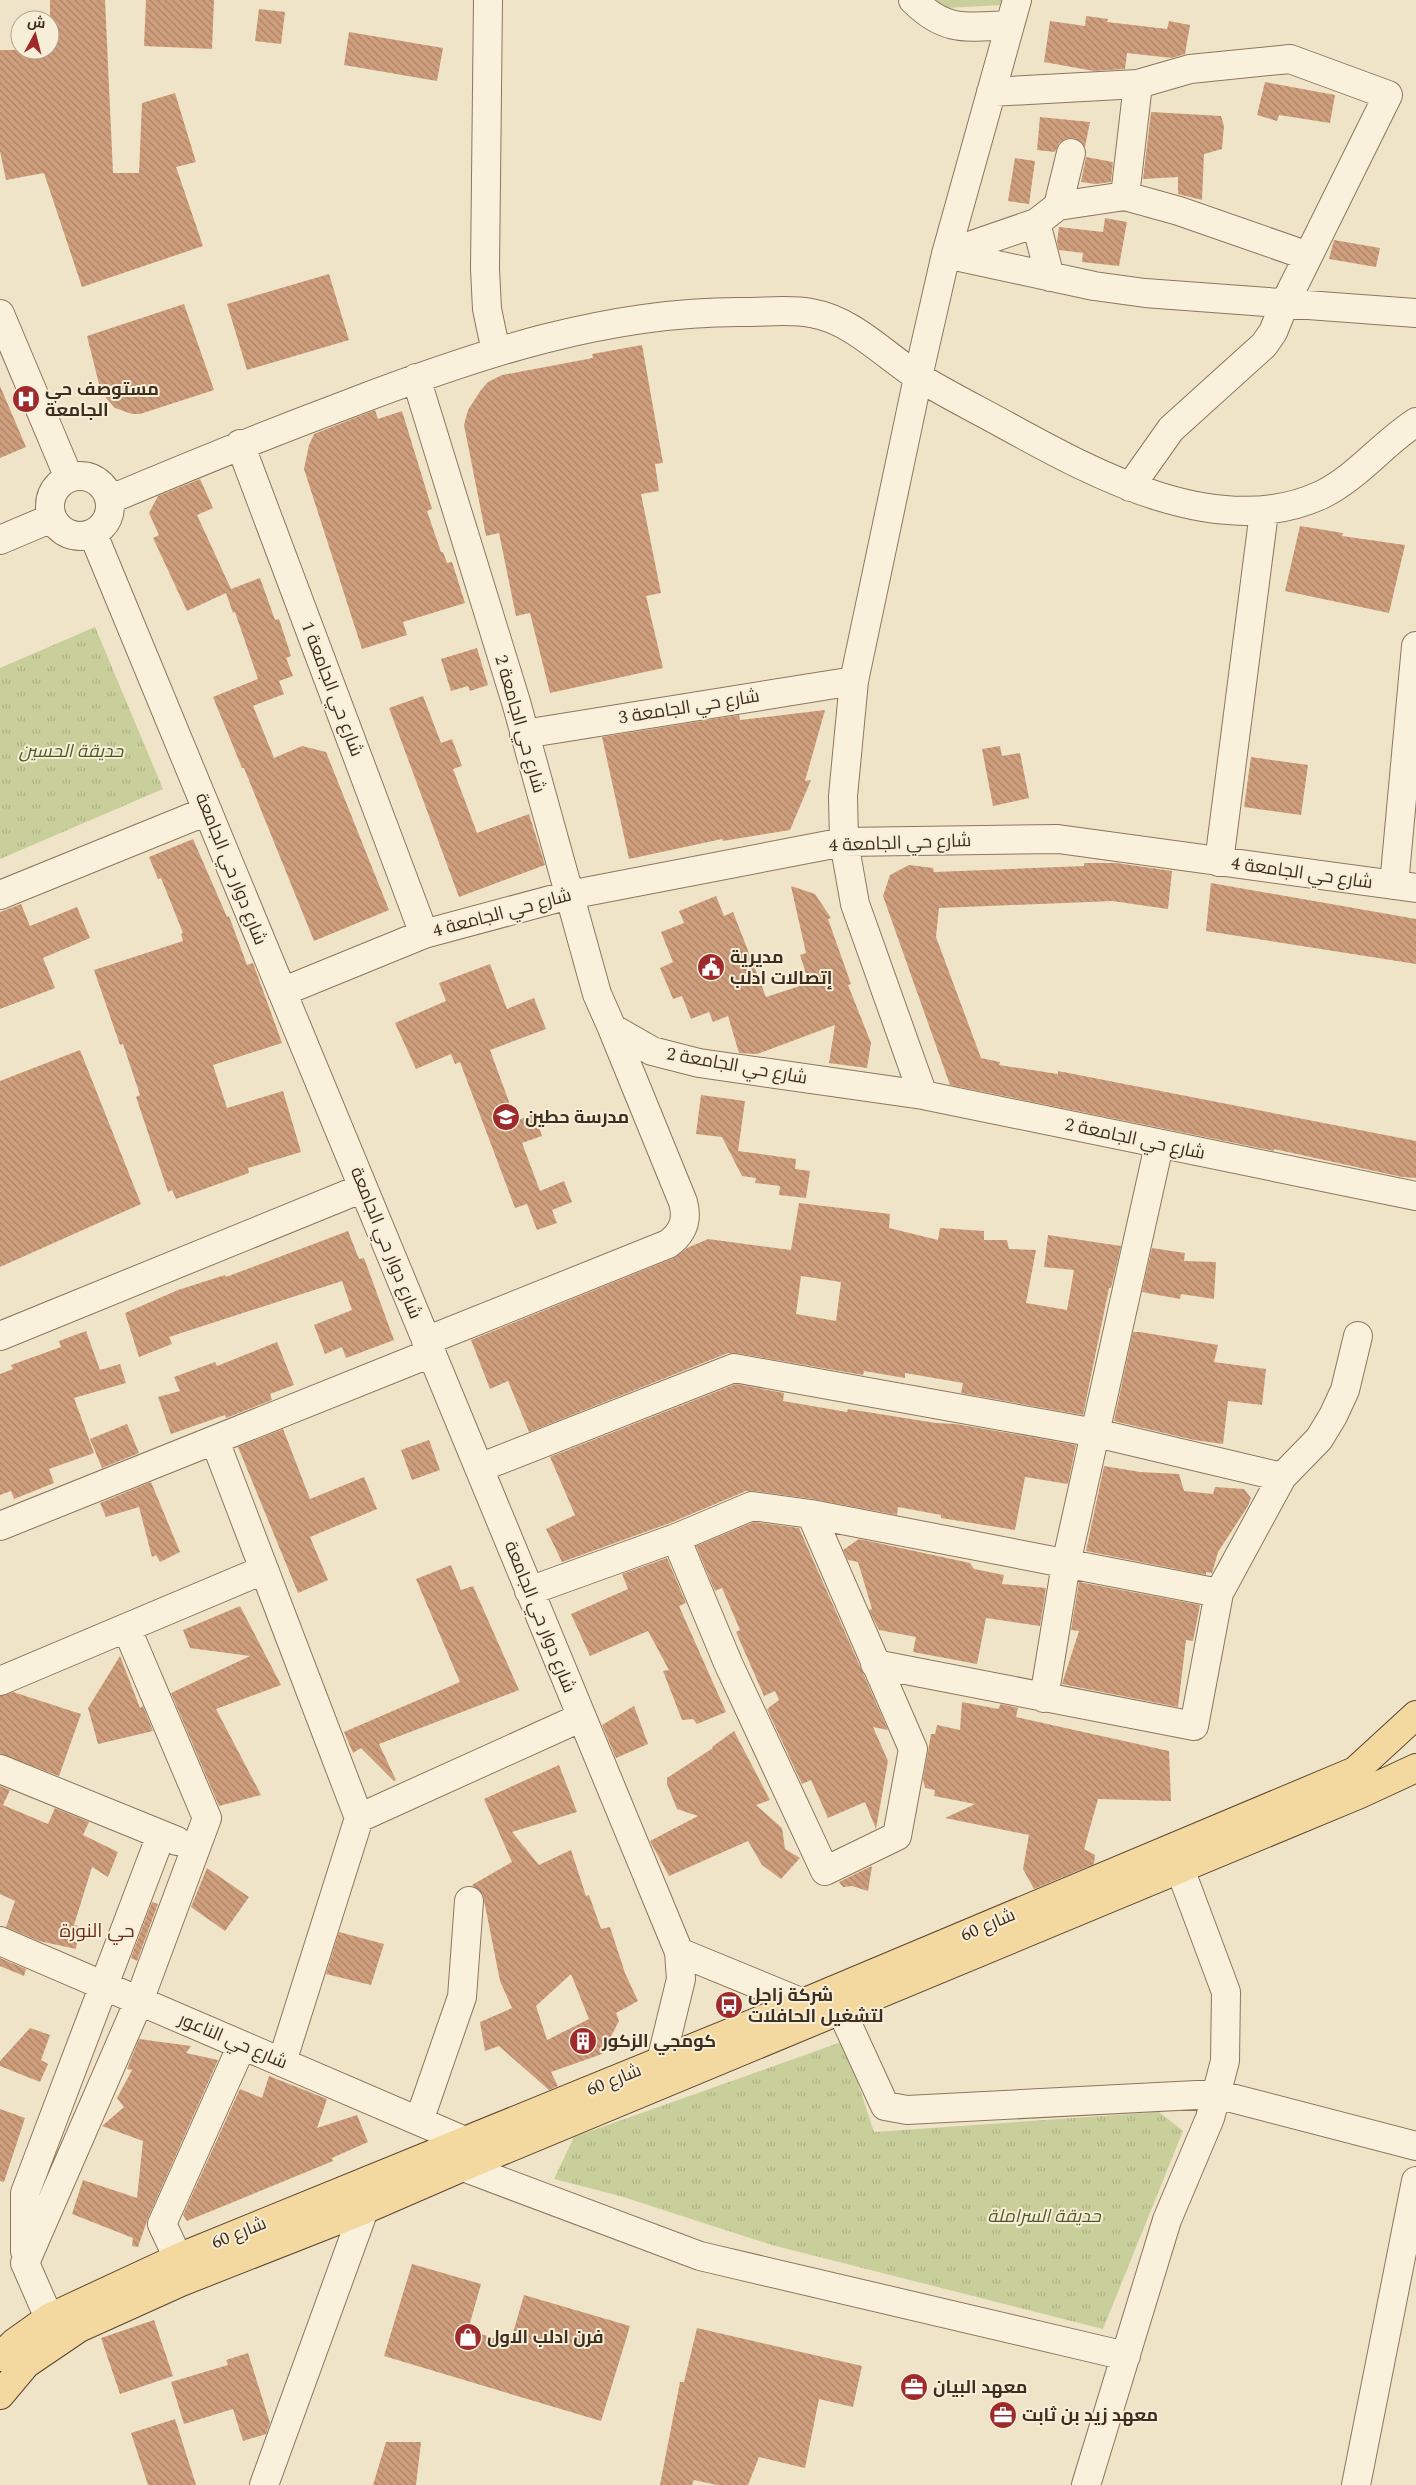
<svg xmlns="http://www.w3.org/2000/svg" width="1416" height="2485" font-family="Spectral,Cairo,serif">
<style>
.grass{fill:#c9cf9b}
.park{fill:url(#park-tufts)}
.building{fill:url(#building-back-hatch);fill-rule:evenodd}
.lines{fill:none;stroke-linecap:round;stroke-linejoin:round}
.minor-casing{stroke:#8d765c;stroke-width:30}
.major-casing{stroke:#5b4430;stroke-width:30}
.minor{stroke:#faf1dc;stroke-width:28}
.major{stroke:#f3d9a0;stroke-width:28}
.labels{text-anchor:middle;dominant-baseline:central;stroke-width:4;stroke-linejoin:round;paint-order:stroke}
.poi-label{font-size:18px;font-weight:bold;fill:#3d2e20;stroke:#f7eed8;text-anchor:start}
.street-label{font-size:18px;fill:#3d2e20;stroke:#f7eed8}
.park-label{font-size:18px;font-style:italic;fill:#4d5a26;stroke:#f7eed8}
.neighbourhood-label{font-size:19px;fill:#6b2e1e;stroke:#f7eed8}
</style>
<defs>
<pattern id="park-tufts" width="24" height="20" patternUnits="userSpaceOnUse" patternTransform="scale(1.25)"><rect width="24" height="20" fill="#c9cf9b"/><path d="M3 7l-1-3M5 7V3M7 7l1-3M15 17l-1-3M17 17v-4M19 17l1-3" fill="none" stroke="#aeb285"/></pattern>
<pattern id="building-back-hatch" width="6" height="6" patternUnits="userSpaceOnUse" patternTransform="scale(1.25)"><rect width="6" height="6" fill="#cf9f7d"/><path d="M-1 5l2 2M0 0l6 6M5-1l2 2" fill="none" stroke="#a98266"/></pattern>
</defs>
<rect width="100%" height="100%" fill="#f0e4c8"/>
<path class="grass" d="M 935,0 L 1003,0 L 1002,5 L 946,8 Z"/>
<path class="park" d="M 95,627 L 163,789 L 0,859 L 0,668 Z
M 844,2041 L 874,2132 L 1159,2112 L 1183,2131 L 1103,2329 L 772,2245 L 620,2196 L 554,2179 L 574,2137 Z"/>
<path class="building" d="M 50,0 L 105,0 L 113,173 L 139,173 L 142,103 L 175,93 L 196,162 L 176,167 L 203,246 L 82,287 L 44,173 L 6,180 L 0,151 L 0,50 L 50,50 Z
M 146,0 L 214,0 L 212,49 L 144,46 Z
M 259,9 L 285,12 L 281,44 L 255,41 Z
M 1086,16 L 1108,19 L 1107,22 L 1167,29 L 1169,21 L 1190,25 L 1185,54 L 1172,58 L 1127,53 L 1125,69 L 1094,71 L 1044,62 L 1050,21 L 1085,26 Z
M 349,32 L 443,48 L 437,81 L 344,65 Z
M 1265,82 L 1335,95 L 1330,123 L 1279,115 L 1277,121 L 1257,115 Z
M 1151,112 L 1221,116 L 1224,126 L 1222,149 L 1204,154 L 1202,200 L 1178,194 L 1178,177 L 1143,179 Z
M 1040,117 L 1090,122 L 1085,147 L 1075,138 L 1067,138 L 1059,143 L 1055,152 L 1037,150 Z
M 1086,157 L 1113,162 L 1111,182 L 1096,184 L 1081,182 Z
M 1015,158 L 1035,161 L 1029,204 L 1008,201 Z
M 1105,218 L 1127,222 L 1119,266 L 1082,262 L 1083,253 L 1059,250 L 1057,242 L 1059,227 L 1103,232 Z
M 1334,240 L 1380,248 L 1376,267 L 1329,259 Z
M 329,274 L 349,340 L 247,370 L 227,304 Z
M 184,304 L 214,390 L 140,414 L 132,414 L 115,408 L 101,392 L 87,336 Z
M 642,345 L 663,463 L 655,464 L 659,491 L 641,494 L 661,593 L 646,596 L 663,668 L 550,693 L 530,613 L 516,616 L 499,533 L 486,536 L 464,425 L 468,410 L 481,390 L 488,382 L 502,375 L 593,358 L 592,354 Z
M 0,386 L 26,447 L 0,458 Z
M 375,410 L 378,419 L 402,411 L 432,509 L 427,511 L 441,552 L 443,552 L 447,563 L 452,562 L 465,603 L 403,622 L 407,635 L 362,649 L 304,469 L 309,445 L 314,434 Z
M 200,479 L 213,508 L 197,515 L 231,589 L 260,578 L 275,620 L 279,619 L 291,656 L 286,658 L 293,676 L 279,681 L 284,694 L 253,706 L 274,758 L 302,746 L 326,752 L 389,910 L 314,941 L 244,768 L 242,768 L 213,697 L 258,679 L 235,612 L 233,613 L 226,593 L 187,611 L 153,538 L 159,535 L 149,513 L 158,496 Z
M 1300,526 L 1343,533 L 1342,536 L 1405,545 L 1389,613 L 1285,591 Z
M 477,648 L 488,685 L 470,691 L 468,686 L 451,691 L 441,659 Z
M 423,696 L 441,743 L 452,739 L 462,766 L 453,769 L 477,833 L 529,814 L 545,865 L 459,897 L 389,708 Z
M 825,710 L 805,781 L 811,780 L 790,830 L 723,841 L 722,839 L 629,859 L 602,737 L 739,715 L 740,720 Z
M 1000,746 L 1002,756 L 1020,753 L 1029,798 L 993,806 L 982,749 Z
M 1251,757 L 1308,765 L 1301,815 L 1244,807 Z
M 193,839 L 227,917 L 229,916 L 247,965 L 253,963 L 282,1043 L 213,1065 L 227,1108 L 283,1091 L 301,1152 L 248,1168 L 249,1173 L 176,1199 L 172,1190 L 168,1192 L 136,1097 L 140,1095 L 123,1044 L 120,1045 L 94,970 L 183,941 L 181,934 L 183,933 L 161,878 L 158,879 L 149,857 Z
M 1084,863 L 1116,863 L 1172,871 L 1168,909 L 1112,901 L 939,908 L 936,937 L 981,1058 L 1000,1062 L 999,1065 L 1058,1074 L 1058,1071 L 1416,1141 L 1416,1178 L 1402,1177 L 1274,1149 L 1274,1151 L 950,1085 L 883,896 L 890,875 L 909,865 L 933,868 L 934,872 L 1084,866 Z
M 1211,883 L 1416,919 L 1416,964 L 1206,931 Z
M 791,886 L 815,894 L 831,918 L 828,919 L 851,984 L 848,985 L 871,1043 L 867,1068 L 829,1063 L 835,1025 L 757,1054 L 739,1053 L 728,1016 L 713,1022 L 709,1012 L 691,1019 L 682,996 L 673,999 L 660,968 L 673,962 L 661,932 L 684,923 L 679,911 L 716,896 L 724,916 L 733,912 L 766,997 L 809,983 L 800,955 L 806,953 Z
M 21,904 L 30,926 L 77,907 L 90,938 L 43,958 L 55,988 L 0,1009 L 0,912 Z
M 490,964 L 507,1009 L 534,998 L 546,1029 L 490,1050 L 516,1121 L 534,1114 L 542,1136 L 522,1143 L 540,1191 L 564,1181 L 572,1202 L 552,1210 L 557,1223 L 537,1230 L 527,1204 L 515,1208 L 460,1062 L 455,1064 L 451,1054 L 416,1069 L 395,1023 L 446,1001 L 439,983 Z
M 80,1050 L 141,1204 L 0,1267 L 0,1081 Z
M 701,1095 L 745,1101 L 738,1151 L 796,1159 L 795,1169 L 810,1171 L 806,1198 L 779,1195 L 780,1186 L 755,1183 L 756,1178 L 742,1176 L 722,1137 L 696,1134 Z
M 799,1203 L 890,1214 L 889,1228 L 938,1240 L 940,1228 L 984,1231 L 984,1240 L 1007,1240 L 1009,1249 L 1036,1250 L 1026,1303 L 1067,1310 L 1074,1270 L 1044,1267 L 1048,1235 L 1121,1246 L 1111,1288 L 1109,1288 L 1083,1415 L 961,1393 L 963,1383 L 905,1373 L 905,1378 L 864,1371 L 863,1375 L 736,1353 L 728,1353 L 529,1432 L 508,1381 L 490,1389 L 471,1340 L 674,1258 L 687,1248 L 708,1239 L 791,1250 ZM 801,1276 L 841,1282 L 836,1321 L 796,1314 Z
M 348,1231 L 359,1259 L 364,1258 L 394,1340 L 346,1358 L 342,1347 L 325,1354 L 314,1325 L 352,1310 L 342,1281 L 169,1337 L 172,1344 L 139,1357 L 125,1313 L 178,1290 L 225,1275 L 226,1277 Z
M 1152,1248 L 1185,1253 L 1184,1261 L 1216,1262 L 1214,1299 L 1181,1294 L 1180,1299 L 1142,1292 Z
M 86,1331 L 100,1370 L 120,1364 L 126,1383 L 74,1398 L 94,1453 L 49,1469 L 54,1483 L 14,1499 L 11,1491 L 0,1495 L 0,1374 L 13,1369 L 11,1365 L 61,1347 L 59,1341 Z
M 1133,1332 L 1140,1332 L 1218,1345 L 1214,1362 L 1266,1369 L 1262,1405 L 1228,1401 L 1223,1444 L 1194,1440 L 1114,1421 Z
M 277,1342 L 294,1385 L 270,1394 L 272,1400 L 226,1418 L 225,1415 L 171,1434 L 158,1397 L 180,1391 L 174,1377 L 215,1362 L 217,1366 Z
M 736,1384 L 784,1393 L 783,1401 L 847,1412 L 848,1409 L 936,1423 L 956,1424 L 1076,1445 L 1068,1484 L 1025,1477 L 1015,1530 L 941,1518 L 941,1515 L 898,1507 L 897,1515 L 813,1499 L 754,1491 L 746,1491 L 670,1523 L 562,1562 L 546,1529 L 575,1515 L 550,1457 Z
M 127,1424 L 139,1453 L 102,1468 L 90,1439 Z
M 283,1429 L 310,1499 L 364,1477 L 377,1509 L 310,1537 L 328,1580 L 298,1593 L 238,1447 Z
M 429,1440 L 440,1470 L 412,1480 L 401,1450 Z
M 1104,1466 L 1140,1472 L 1179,1474 L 1184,1491 L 1213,1494 L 1215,1487 L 1244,1489 L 1251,1498 L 1248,1506 L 1218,1552 L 1212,1573 L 1206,1572 L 1206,1575 L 1086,1551 Z
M 151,1482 L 180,1552 L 160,1562 L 156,1555 L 152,1557 L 139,1507 L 106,1517 L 100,1503 Z
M 754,1522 L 799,1528 L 888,1730 L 873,1727 L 888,1761 L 876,1829 L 865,1802 L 828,1818 L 811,1780 L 802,1784 L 767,1709 L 779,1700 L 775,1691 L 764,1696 L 736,1632 L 740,1630 L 722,1588 L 715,1591 L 696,1546 Z
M 859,1539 L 970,1563 L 974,1569 L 1004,1575 L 1002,1584 L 1046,1588 L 1040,1626 L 986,1618 L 977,1664 L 913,1652 L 916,1637 L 879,1630 L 869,1610 L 872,1609 L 858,1562 L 848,1560 L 843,1550 Z
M 667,1558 L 686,1603 L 679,1606 L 726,1712 L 697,1724 L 693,1719 L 682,1720 L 663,1671 L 669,1670 L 648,1631 L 590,1656 L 571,1614 L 628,1589 L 622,1574 Z
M 451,1565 L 461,1590 L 473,1586 L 519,1690 L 379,1744 L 396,1780 L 394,1781 L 361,1748 L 353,1753 L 344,1732 L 460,1682 L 416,1579 Z
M 1079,1582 L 1200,1605 L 1193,1641 L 1186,1640 L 1178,1707 L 1062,1684 L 1079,1631 L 1071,1630 Z
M 240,1606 L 281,1685 L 216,1709 L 261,1795 L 219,1806 L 171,1693 L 250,1656 L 190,1648 L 183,1630 Z
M 120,1656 L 140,1708 L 143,1706 L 153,1731 L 98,1744 L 88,1708 Z
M 13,1692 L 81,1714 L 59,1776 L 0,1754 L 0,1696 Z
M 962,1702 L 998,1709 L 1001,1704 L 1018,1708 L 1016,1717 L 1169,1751 L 1171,1801 L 1098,1799 L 1084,1849 L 1095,1855 L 1094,1864 L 1034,1889 L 1023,1869 L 1029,1835 L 945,1818 L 975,1804 L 934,1796 L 935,1790 L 925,1788 L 923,1780 L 931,1734 L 935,1734 L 937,1725 L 960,1730 Z
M 634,1706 L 648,1744 L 616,1758 L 602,1725 Z
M 734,1731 L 770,1800 L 756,1805 L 782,1828 L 785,1849 L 800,1858 L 781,1879 L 762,1865 L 748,1841 L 669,1876 L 650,1841 L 698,1816 L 677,1809 L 667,1784 L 667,1778 L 713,1748 L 712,1747 Z
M 559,1765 L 577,1812 L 512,1832 L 539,1865 L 571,1850 L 586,1896 L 589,1895 L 601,1929 L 610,1927 L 625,1973 L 638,2001 L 616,2013 L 619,2021 L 602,2054 L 551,2072 L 558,2086 L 549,2090 L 499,2046 L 485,2051 L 480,2022 L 512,2008 L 500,1981 L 483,1895 L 472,1885 L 512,1862 L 484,1799 ZM 571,1974 L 589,2019 L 547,2040 L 536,2006 Z
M 0,1786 L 10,1790 L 3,1805 L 48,1824 L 55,1808 L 89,1822 L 83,1835 L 118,1852 L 108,1877 L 92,1867 L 74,1925 L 79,1926 L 76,1949 L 39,1941 L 6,1927 L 15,1901 L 0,1894 Z
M 872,1866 L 868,1891 L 852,1886 L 843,1887 L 839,1882 Z
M 207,1868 L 249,1897 L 225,1931 L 191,1907 Z
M 152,1902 L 158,1904 L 137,1961 L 131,1958 Z
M 339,1932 L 384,1944 L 371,1985 L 326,1974 Z
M 0,1958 L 26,1969 L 24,1976 L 0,1966 Z
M 30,2028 L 50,2035 L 41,2060 L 48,2064 L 40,2082 L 0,2066 L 0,2061 Z
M 139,2039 L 191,2046 L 186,2053 L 218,2060 L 148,2218 L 138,2247 L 132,2246 L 133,2238 L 72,2214 L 83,2180 L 137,2198 L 143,2141 L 102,2126 L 124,2107 L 117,2098 L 132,2070 L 127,2069 Z
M 269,2076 L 327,2099 L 317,2128 L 357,2115 L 368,2142 L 332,2158 L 333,2161 L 187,2221 L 183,2215 L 240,2089 L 262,2098 Z
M 0,2109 L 25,2118 L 4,2182 L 0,2181 Z
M 412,2264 L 481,2284 L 468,2330 L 510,2343 L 524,2295 L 630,2326 L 601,2421 L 384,2356 Z
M 154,2320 L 173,2376 L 120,2394 L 101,2338 Z
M 697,2328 L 862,2366 L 853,2407 L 819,2399 L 805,2468 L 759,2457 L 748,2485 L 717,2485 L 694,2480 L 692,2485 L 660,2485 L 680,2382 L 684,2382 Z
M 248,2353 L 270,2423 L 266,2434 L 243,2441 L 233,2409 L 184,2424 L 171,2382 L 228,2365 L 226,2360 Z
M 175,2419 L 196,2485 L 148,2485 L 131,2433 Z
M 386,2442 L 421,2442 L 416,2485 L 373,2485 Z"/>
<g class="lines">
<g class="minor-casing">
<path id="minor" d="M 488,0 L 485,269 L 487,309 L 496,352
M 913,0 C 946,33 967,27 1010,25
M 1125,196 L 1179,211 L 1308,256
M 1058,206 L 1071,153
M 1036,223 L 1050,277
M 946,254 L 1094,286 L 1145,293 L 1416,313
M 946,254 L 1036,223 L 1058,206 L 1125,196 L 1138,84 L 991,92
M 0,314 L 69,478
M 416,378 L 516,702 L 597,994 L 612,1028 L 652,1051 L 699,1063 L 923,1095 L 1416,1196
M 240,444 L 424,934
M50 506a30 30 0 1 1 60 0a30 30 0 1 1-60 0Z
M 1130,487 L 1171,429 L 1264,345 L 1273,332 L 1284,305 L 1388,95 L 1290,59 L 1190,69 L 1138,84
M 111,499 C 189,466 268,434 348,404 C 476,355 609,310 747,312 C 767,312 791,309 811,313 C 853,320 885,356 920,378 C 948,395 978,410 1007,426 C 1096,475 1219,542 1321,495 C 1358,477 1382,444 1416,422
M 93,534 L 679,1952 L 803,2003
M 0,540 L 52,518
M 524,734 L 854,681
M 1219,862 L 1264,512
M 1394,885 L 1416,646
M 0,895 L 207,811
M 282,992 L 424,934 L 569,895 L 844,842 L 1058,839 L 1416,888
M 923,1095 L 855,904 L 844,842 L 843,796 L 854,681 L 920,368 L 946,254 L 1017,0
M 0,1336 L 363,1188
M 426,1341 L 668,1244 C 683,1233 688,1220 683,1202 L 612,1028
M 215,1441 L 359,1818 L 282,2062
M 479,1468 L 734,1368 L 1096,1433 L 1282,1477
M 0,1526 L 431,1353
M 676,1538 L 728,1663 L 825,1871 L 897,1836 L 913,1749 L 811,1514
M 529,1591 L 676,1538 L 752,1506 L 811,1514 L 1219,1593
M 875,1664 L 1194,1726 L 1219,1593 L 1282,1477 L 1319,1439 L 1333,1416 L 1345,1390 L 1358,1336
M 0,1681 L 263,1570
M 1044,1698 L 1066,1564 L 1159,1145
M 0,1769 L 177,1841
M 359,1818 L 582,1717
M 0,1941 L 465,2141
M 841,2010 L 885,2106 L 907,2110 L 1216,2094 L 1416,2146
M 661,2061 L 681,1979 L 679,1952
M 419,2121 L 462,1997 L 469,1901
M 463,2167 L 700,2256 L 1126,2356
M 25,2251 L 25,2193 L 161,1835
M 178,2258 L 162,2224 L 242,2045
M 49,2318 L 25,2263 L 139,2001 L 207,1818 L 127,1629
M 264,2485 L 364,2210
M 1086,2485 L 1167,2220 L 1210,2118 L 1225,2061 L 1226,1992 L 1180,1869
M 1356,2485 L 1416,2181"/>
</g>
<g class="major-casing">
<path id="major" d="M 0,2357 L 14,2343 L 49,2318 L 178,2258 L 803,2003 L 1355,1771 L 1416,1715
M 0,2395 L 26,2364 L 79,2328 L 181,2282 L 364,2210 L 463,2167 L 1360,1794 L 1416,1768"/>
</g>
<use href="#minor" class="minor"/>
<use href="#major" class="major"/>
</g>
<defs>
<g id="hospital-disc" transform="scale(1.4375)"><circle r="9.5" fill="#9e2a2b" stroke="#f7eed8"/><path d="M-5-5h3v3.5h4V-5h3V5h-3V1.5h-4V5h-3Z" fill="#fff"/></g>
<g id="civic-disc" transform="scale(1.4375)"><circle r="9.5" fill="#9e2a2b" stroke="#f7eed8"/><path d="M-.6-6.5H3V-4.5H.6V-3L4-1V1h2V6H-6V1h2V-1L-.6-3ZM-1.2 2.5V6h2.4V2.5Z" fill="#fff"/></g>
<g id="school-disc" transform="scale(1.4375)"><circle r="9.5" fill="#9e2a2b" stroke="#f7eed8"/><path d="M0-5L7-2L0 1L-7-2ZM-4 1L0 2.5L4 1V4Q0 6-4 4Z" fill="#fff"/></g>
<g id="bus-disc" transform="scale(1.4375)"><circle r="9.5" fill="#9e2a2b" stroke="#f7eed8"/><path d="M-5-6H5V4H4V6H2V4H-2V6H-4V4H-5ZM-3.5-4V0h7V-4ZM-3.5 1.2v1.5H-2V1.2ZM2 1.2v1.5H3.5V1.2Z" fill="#fff"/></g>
<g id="building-disc" transform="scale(1.4375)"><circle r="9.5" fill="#9e2a2b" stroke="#f7eed8"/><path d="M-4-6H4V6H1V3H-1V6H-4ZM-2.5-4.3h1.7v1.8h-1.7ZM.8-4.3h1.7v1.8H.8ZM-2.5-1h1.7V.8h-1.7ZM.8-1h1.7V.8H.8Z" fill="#fff"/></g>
<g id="shop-disc" transform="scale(1.4375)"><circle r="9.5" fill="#9e2a2b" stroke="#f7eed8"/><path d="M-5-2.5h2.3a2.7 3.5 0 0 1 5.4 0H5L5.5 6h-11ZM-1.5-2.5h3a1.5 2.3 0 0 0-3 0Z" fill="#fff"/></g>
<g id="office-disc" transform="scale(1.4375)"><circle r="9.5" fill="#9e2a2b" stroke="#f7eed8"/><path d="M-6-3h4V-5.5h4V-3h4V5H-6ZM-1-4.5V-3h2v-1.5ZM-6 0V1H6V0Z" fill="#fff"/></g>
</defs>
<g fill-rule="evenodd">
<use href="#hospital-disc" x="26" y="399"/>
<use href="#civic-disc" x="711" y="967"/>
<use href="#school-disc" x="506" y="1117"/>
<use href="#bus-disc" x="729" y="2005"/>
<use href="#building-disc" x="583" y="2041"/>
<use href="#shop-disc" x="468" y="2337"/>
<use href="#office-disc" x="914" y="2387"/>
<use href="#office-disc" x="1003" y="2415"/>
</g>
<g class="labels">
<g class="poi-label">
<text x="45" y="389">مستوصف حي<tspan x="45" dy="21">الجامعة</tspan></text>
<text x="730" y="957">مديرية<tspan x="730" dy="21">إتصالات ادلب</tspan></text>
<text x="525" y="1117">مدرسة حطين</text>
<text x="748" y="1995">شركة زاجل<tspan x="748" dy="21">لتشغيل الحافلات</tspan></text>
<text x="602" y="2041">كومجي الزكور</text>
<text x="487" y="2337">فرن ادلب الاول</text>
<text x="933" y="2387">معهد البيان</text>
<text x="1022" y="2415">معهد زيد بن ثابت</text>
</g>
<g class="street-label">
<text transform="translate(332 689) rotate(69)">شارع حي الجامعة 1</text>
<text transform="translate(689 707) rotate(-9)">شارع حي الجامعة 3</text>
<text transform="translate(520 724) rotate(74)">شارع حي الجامعة 2</text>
<text transform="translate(900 843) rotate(-2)">شارع حي الجامعة 4</text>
<text transform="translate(231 869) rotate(68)">شارع دوار حي الجامعة</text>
<text transform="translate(1302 873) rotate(8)">شارع حي الجامعة 4</text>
<text transform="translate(502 913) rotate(-15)">شارع حي الجامعة 4</text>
<text transform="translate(737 1066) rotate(10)">شارع حي الجامعة 2</text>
<text transform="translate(1135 1139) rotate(12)">شارع حي الجامعة 2</text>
<text transform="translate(386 1243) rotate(68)">شارع دوار حي الجامعة</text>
<text transform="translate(540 1617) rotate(68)">شارع دوار حي الجامعة</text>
<text transform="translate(988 1925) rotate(-23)">شارع 60</text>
<text transform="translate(233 2041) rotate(23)">شارع حي الناعور</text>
<text transform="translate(614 2080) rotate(-22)">شارع 60</text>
<text transform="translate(239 2233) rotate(-22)">شارع 60</text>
</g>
<g class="park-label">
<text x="71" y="751">حديقة الحسين</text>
<text x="1044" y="2216">حديقة السراملة</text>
</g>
<g class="neighbourhood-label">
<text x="97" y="1931">حي النورة</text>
</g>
</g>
<g transform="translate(35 35) rotate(7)"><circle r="24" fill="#f7eed8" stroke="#ada18e"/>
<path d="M0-4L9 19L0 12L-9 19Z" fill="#9e2a2b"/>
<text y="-8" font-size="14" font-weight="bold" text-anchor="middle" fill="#3d2e20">ش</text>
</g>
</svg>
